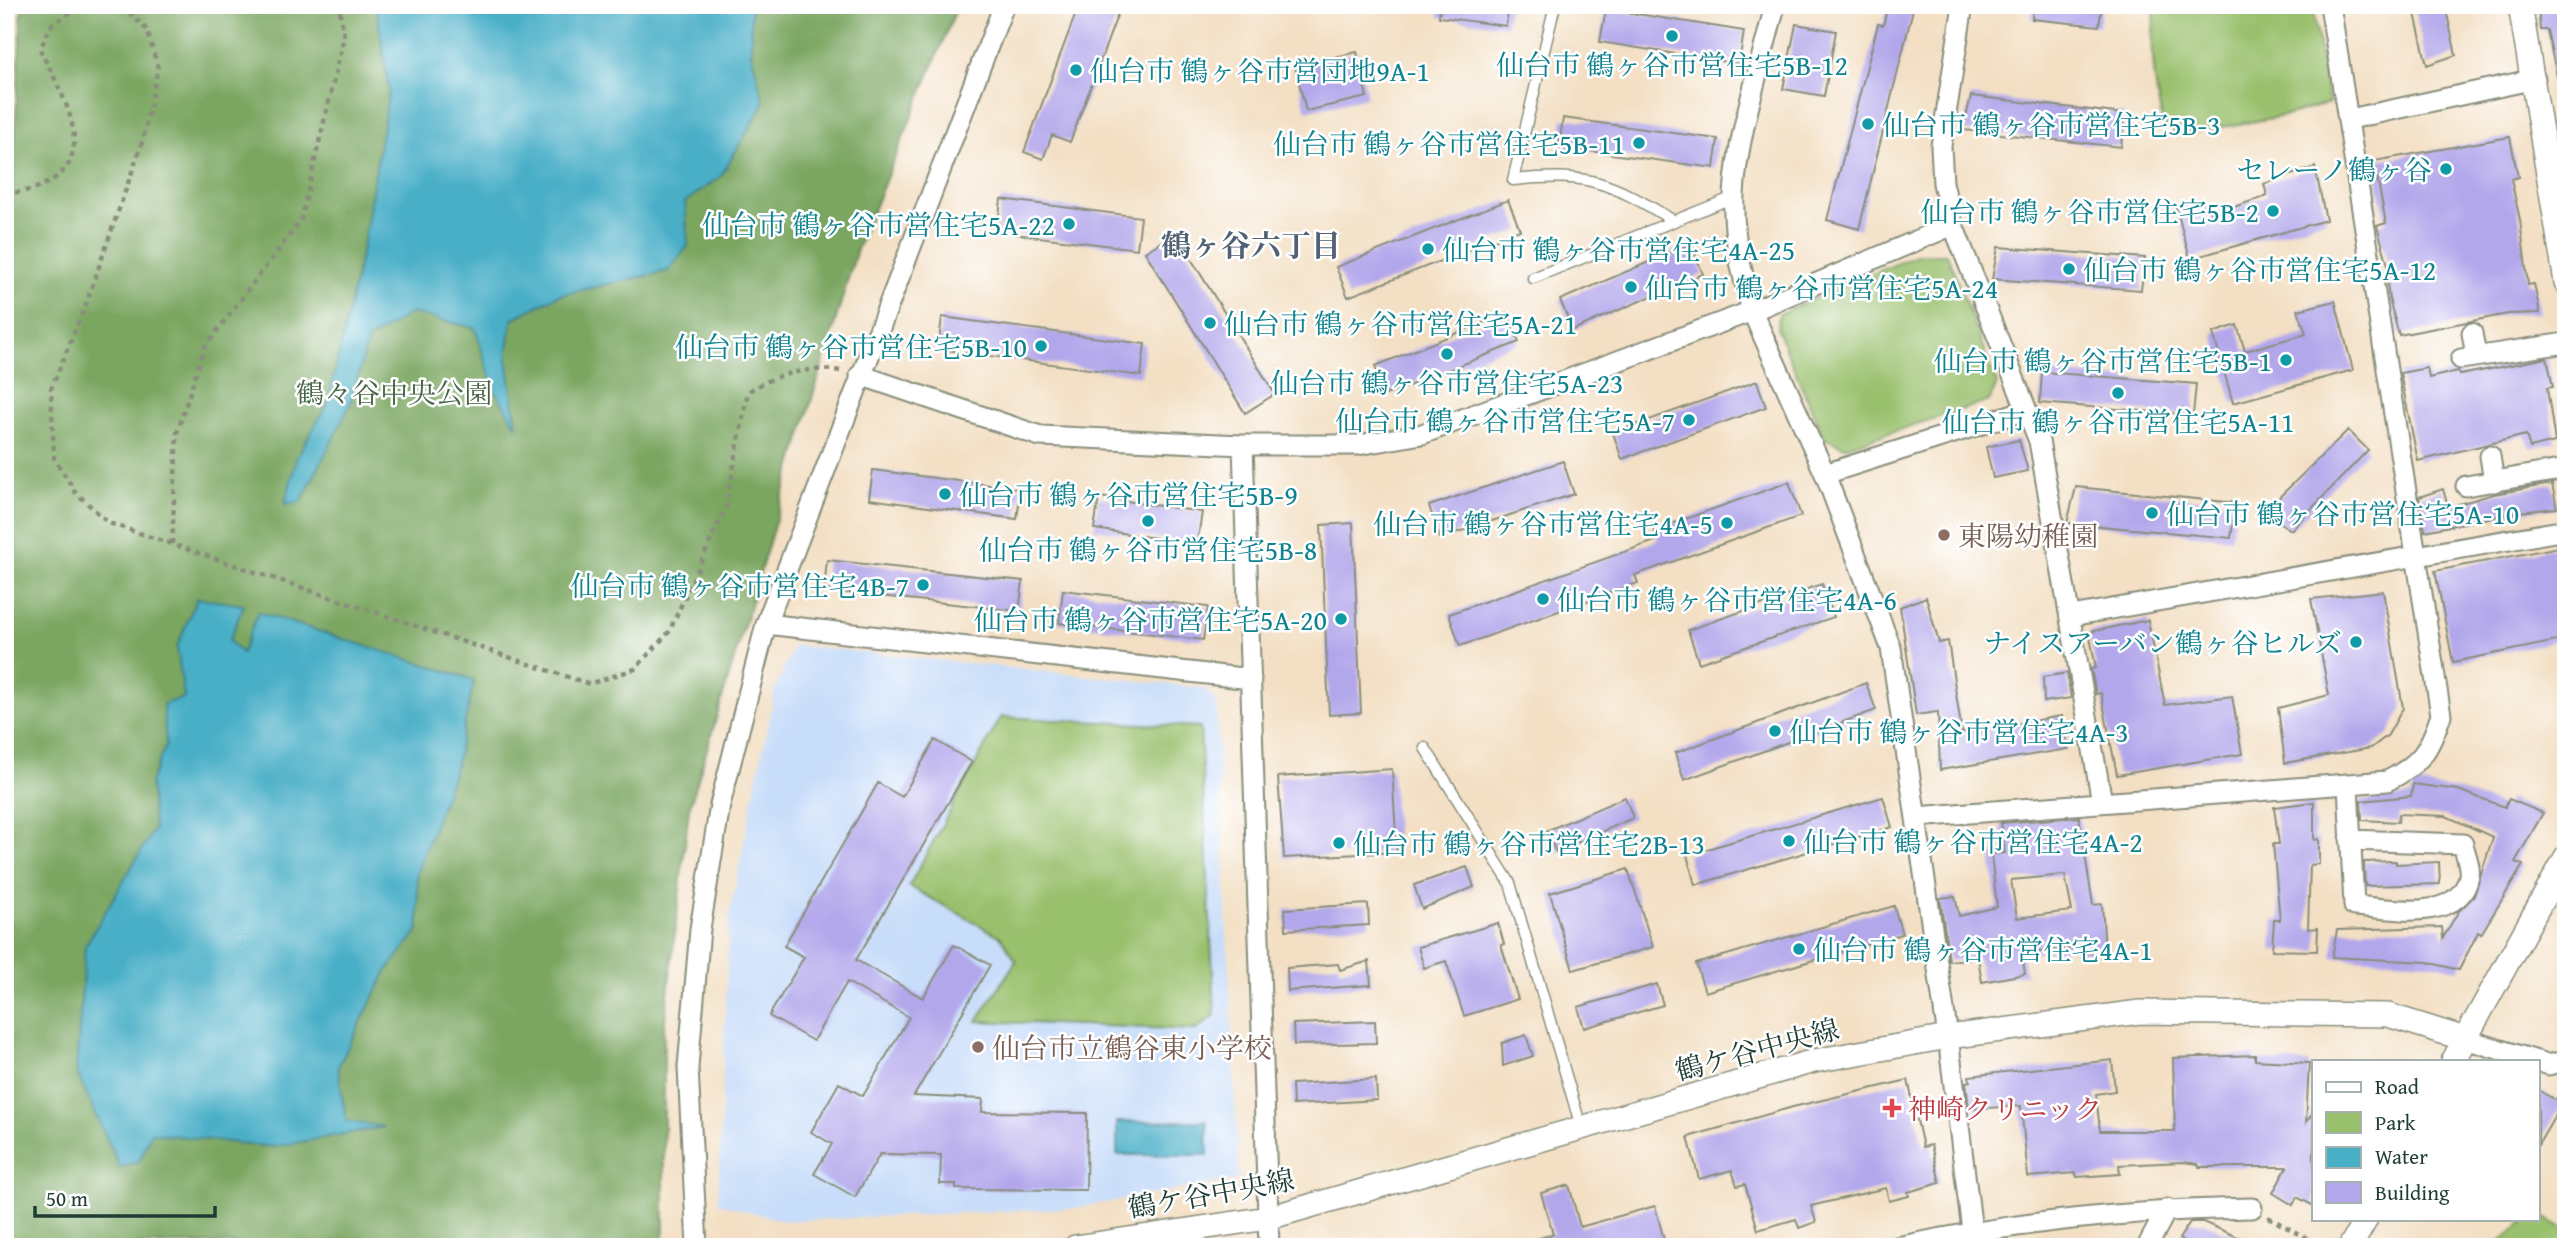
<svg xmlns="http://www.w3.org/2000/svg" width="2571" height="1252" font-family="'Gentium Book Plus','Noto Serif JP',serif">
<style>
.built{fill:#c8ddf9}
.green{fill:#99c06c;stroke:#5c7e50;stroke-width:2}
.forest{fill:#7aa660;stroke:#4c724a;stroke-width:2}
.water{fill:#48afc7;stroke:#34767e;stroke-width:2}
.building{fill:#b2a7eb;fill-rule:evenodd}
.lines{fill:none;stroke-linecap:round;stroke-linejoin:round}
.service-casing{stroke:#898e7c;stroke-width:13}
.minor-casing{stroke:#898e7c;stroke-width:23}
.tertiary-casing{stroke:#898e7c;stroke-width:26}
.path{stroke:#898e7c;stroke-width:4.5;stroke-dasharray:5 5;stroke-linecap:butt}
.service{stroke:#fff;stroke-width:10}
.minor{stroke:#fff;stroke-width:19}
.tertiary{stroke:#fff;stroke-width:23}
.culture-dot{fill:#0f9aa8;stroke:#fff;stroke-width:2.5}
.education-dot{fill:#8d6e63;stroke:#fff;stroke-width:2.5}
.health-dot{fill:#e0444e;stroke:#fff;stroke-width:2.5}
.labels{text-anchor:middle;dominant-baseline:central;stroke-width:5;stroke-linejoin:round;paint-order:stroke}
.culture-label{font-size:28px;fill:#0d838f;stroke:#fff;text-anchor:start}
.park-label{font-size:28px;fill:#446445;stroke:#fff}
.education-label{font-size:28px;fill:#785e54;stroke:#fff;text-anchor:start}
.street-label{font-size:28px;fill:#1f3d34;stroke:#fff}
.health-label{font-size:28px;fill:#be3a42;stroke:#fff;text-anchor:start}
.neighbourhood-label{font-size:30px;font-weight:bold;fill:#526274;stroke:#fff}
</style>
<rect width="100%" height="100%" fill="#fff"/>
<filter id="ink" filterUnits="userSpaceOnUse"><feTurbulence type="fractalNoise" baseFrequency=".0143" numOctaves="2"/><feDisplacementMap in="SourceGraphic" scale="14" xChannelSelector="R" yChannelSelector="G"/><feConvolveMatrix kernelMatrix="1 2 1 2 8 2 1 2 1" color-interpolation-filters="sRGB"/></filter>
<filter id="wash" filterUnits="userSpaceOnUse"><feTurbulence type="fractalNoise" baseFrequency=".00686" numOctaves="4" result="noise"/><feDisplacementMap in="SourceGraphic" scale="28" xChannelSelector="R" yChannelSelector="G"/><feGaussianBlur stdDeviation="1.57" result="paint"/><feColorMatrix in="noise" values="0 0 0 0 0 0 0 0 0 0 0 0 0 0 0 0 0 1.4 0 .05"/><feComposite in="paint" operator="in"/></filter>
<g filter="url(#wash)">
<rect width="100%" height="100%" fill="#f3dfc3"/>
<path class="built" d="M 794,645 L 1204,688 L 1216,702 L 1239,1179 L 1076,1208 L 783,1221 L 718,1203 L 729,916 L 775,689 Z"/>
<path class="green" d="M 2156,5 L 2312,5 L 2329,103 L 2289,115 L 2179,135 L 2163,124 C 2154,84 2149,46 2156,5 Z
M 1919,254 L 1947,254 L 1997,384 L 1989,401 L 1845,447 L 1824,438 L 1777,329 L 1779,314 Z
M 1001,717 L 1200,727 L 1215,1015 L 1196,1030 L 977,1021 L 1016,961 L 1001,937 L 909,886 Z
M 2538,1214 L 2566,1230 L 2566,1247 L 2494,1247 L 2527,1219 L 2538,1219 Z"/>
<path class="forest" d="M 22,5 L 958,5 L 857,249 L 689,809 L 664,1029 L 664,1247 L 279,1243 L 5,1247 L 5,312 Z"/>
<path class="water" d="M 376,5 L 751,5 L 751,52 L 764,103 L 721,176 L 685,202 L 688,246 L 668,271 L 559,295 L 512,319 L 507,358 L 517,427 L 494,389 L 475,328 L 411,313 L 368,340 L 350,405 L 301,502 L 285,504 L 297,457 L 328,403 L 364,240 L 389,90 Z
M 197,598 L 244,605 L 229,641 L 242,653 L 258,612 L 474,680 L 455,768 L 417,873 L 419,929 L 387,971 L 338,1067 L 346,1121 L 384,1127 L 272,1147 L 151,1133 L 140,1160 L 120,1168 L 76,1071 L 85,946 L 154,829 L 150,782 L 166,745 L 163,704 L 184,698 L 177,647 Z
M 1207,1121 L 1208,1155 L 1117,1155 L 1117,1122 Z"/>
<g id="blocks">
<path class="building" d="M 1079,5 L 1121,5 L 1070,142 L 1052,135 L 1043,159 L 1024,152 Z
M 1440,5 L 1509,5 L 1506,26 L 1439,17 Z
M 1888,5 L 1914,5 L 1859,229 L 1827,220 L 1878,24 L 1883,25 Z
M 2033,5 L 2102,5 L 2099,26 L 2032,19 Z
M 2413,5 L 2445,5 L 2456,55 L 2427,65 Z
M 2538,5 L 2566,5 L 2566,77 L 2557,77 L 2547,30 L 2540,30 Z
M 1606,9 L 1744,31 L 1739,64 L 1600,42 Z
M 1796,24 L 1836,31 L 1824,96 L 1783,89 Z
M 1357,52 L 1367,97 L 1306,111 L 1295,66 Z
M 1971,96 L 2124,114 L 2121,147 L 1963,130 Z
M 1563,118 L 1718,139 L 1714,168 L 1559,147 Z
M 2510,137 L 2518,177 L 2511,179 L 2520,220 L 2528,285 L 2534,284 L 2540,313 L 2508,314 L 2399,335 L 2389,299 L 2386,274 L 2390,272 L 2377,226 L 2386,223 L 2374,161 Z
M 2315,167 L 2326,220 L 2190,259 L 2176,207 L 2204,200 L 2212,214 L 2267,196 L 2264,184 Z
M 1001,199 L 1141,217 L 1137,249 L 997,232 Z
M 1508,200 L 1520,230 L 1348,297 L 1336,267 Z
M 1175,233 L 1275,394 L 1245,413 L 1145,252 Z
M 1691,244 L 1703,274 L 1573,330 L 1560,300 Z
M 1998,247 L 2145,258 L 2141,290 L 1992,279 Z
M 2335,301 L 2353,370 L 2233,403 L 2213,333 L 2237,325 L 2245,351 L 2306,334 L 2298,310 Z
M 1507,313 L 1519,342 L 1386,395 L 1375,366 Z
M 942,317 L 1145,344 L 1141,376 L 938,349 Z
M 2547,358 L 2553,387 L 2547,388 L 2555,442 L 2530,448 L 2526,435 L 2418,461 L 2400,373 L 2427,368 L 2429,378 L 2458,371 L 2460,375 Z
M 2042,372 L 2196,384 L 2193,415 L 2040,403 Z
M 1757,381 L 1766,407 L 1622,459 L 1613,433 Z
M 2348,430 L 2368,450 L 2291,530 L 2264,512 Z
M 2019,440 L 2028,471 L 1993,478 L 1986,447 Z
M 1563,461 L 1574,494 L 1440,538 L 1429,506 Z
M 873,470 L 1021,489 L 1017,519 L 869,499 Z
M 1789,482 L 1801,516 L 1635,575 L 1638,583 L 1460,646 L 1449,614 L 1658,540 L 1654,530 Z
M 2552,484 L 2557,508 L 2518,512 L 2425,531 L 2419,497 L 2443,489 L 2448,507 L 2494,494 Z
M 2076,487 L 2236,503 L 2231,538 L 2067,523 Z
M 1099,497 L 1202,512 L 1197,544 L 1094,529 Z
M 1353,523 L 1361,713 L 1329,715 L 1321,525 Z
M 2559,547 L 2566,584 L 2566,639 L 2453,662 L 2435,571 Z
M 827,560 L 1023,581 L 1019,611 L 824,590 Z
M 1822,584 L 1834,617 L 1699,663 L 1688,630 Z
M 1063,590 L 1208,607 L 1203,640 L 1059,623 Z
M 2383,591 L 2403,708 L 2388,735 L 2371,748 L 2285,763 L 2278,708 L 2329,695 L 2311,599 Z
M 1926,597 L 1939,643 L 1948,641 L 1962,733 L 2062,716 L 2068,749 L 1940,770 L 1938,712 L 1916,715 L 1900,607 Z
M 2148,620 L 2165,705 L 2232,696 L 2242,754 L 2117,775 L 2101,693 L 2096,694 L 2091,669 L 2096,668 L 2089,632 Z
M 2067,673 L 2071,698 L 2044,702 L 2043,677 Z
M 1866,683 L 1876,710 L 1684,780 L 1675,753 Z
M 935,740 L 972,762 L 856,960 L 923,998 L 954,945 L 990,965 L 914,1096 L 983,1099 L 982,1112 L 1087,1113 L 1086,1190 L 956,1189 L 956,1184 L 940,1184 L 941,1155 L 880,1154 L 855,1197 L 814,1174 L 832,1144 L 811,1132 L 839,1083 L 863,1096 L 909,1017 L 847,982 L 813,1041 L 769,1016 L 804,957 L 784,946 L 878,783 L 902,797 Z
M 1392,769 L 1397,852 L 1284,858 L 1278,777 Z
M 2413,784 L 2458,790 L 2505,807 L 2509,799 L 2543,813 L 2515,862 L 2523,865 L 2481,934 L 2478,932 L 2459,970 L 2427,962 L 2332,957 L 2337,930 L 2442,927 L 2443,938 L 2458,912 L 2474,896 L 2493,837 L 2446,816 L 2399,814 L 2398,822 L 2362,820 L 2361,801 L 2411,796 Z
M 1625,797 L 1633,818 L 1556,852 L 1546,831 Z
M 1883,797 L 1892,827 L 1695,885 L 1687,855 Z
M 2314,802 L 2314,840 L 2319,839 L 2319,864 L 2310,865 L 2308,929 L 2318,928 L 2317,951 L 2272,950 L 2274,920 L 2280,920 L 2273,844 L 2279,844 L 2274,807 Z
M 2079,817 L 2093,905 L 2102,904 L 2105,951 L 2075,953 L 2075,948 L 2022,954 L 2025,974 L 1982,982 L 1978,958 L 1949,961 L 1940,898 L 1955,896 L 1959,916 L 1997,907 L 1991,854 L 2005,853 L 2001,823 ZM 2065,875 L 2072,911 L 2017,918 L 2011,880 Z
M 2396,861 L 2396,864 L 2439,862 L 2440,884 L 2365,886 L 2364,862 Z
M 1467,867 L 1474,887 L 1422,909 L 1414,885 Z
M 1628,869 L 1653,947 L 1573,970 L 1550,893 Z
M 1368,904 L 1369,925 L 1286,930 L 1285,909 Z
M 1894,906 L 1902,934 L 1705,992 L 1696,964 Z
M 1498,923 L 1504,944 L 1501,945 L 1518,999 L 1464,1016 L 1446,961 L 1424,968 L 1418,947 Z
M 1369,961 L 1371,985 L 1288,991 L 1287,968 L 1338,964 L 1340,970 Z
M 1657,984 L 1663,1005 L 1584,1028 L 1578,1007 Z
M 1375,1021 L 1376,1043 L 1294,1045 L 1293,1024 Z
M 1526,1035 L 1533,1056 L 1503,1066 L 1502,1043 Z
M 2255,1055 L 2255,1060 L 2309,1063 L 2306,1123 L 2314,1111 L 2314,1206 L 2297,1197 L 2293,1205 L 2273,1193 L 2287,1167 L 2199,1167 L 2198,1164 L 2183,1162 L 2119,1165 L 2120,1174 L 2077,1177 L 2076,1173 L 2028,1177 L 2021,1106 L 1969,1109 L 1966,1082 L 1970,1081 L 1969,1076 L 2112,1060 L 2115,1091 L 2096,1094 L 2100,1131 L 2175,1131 L 2173,1058 Z
M 1376,1079 L 1377,1100 L 1293,1105 L 1292,1084 Z
M 1908,1080 L 1923,1147 L 1931,1145 L 1940,1183 L 1908,1192 L 1909,1196 L 1889,1201 L 1886,1188 L 1811,1206 L 1816,1222 L 1799,1228 L 1796,1219 L 1758,1230 L 1745,1184 L 1737,1186 L 1732,1170 L 1699,1179 L 1688,1137 L 1793,1107 Z
M 2538,1090 L 2562,1104 L 2538,1145 Z
M 1569,1185 L 1580,1227 L 1655,1206 L 1666,1247 L 1530,1247 L 1529,1241 L 1553,1234 L 1541,1193 Z
M 2190,1222 L 2203,1222 L 2261,1247 L 2191,1247 L 2179,1239 Z"/>
</g>
</g>
<g filter="url(#ink)">
<use href="#blocks" fill-opacity="0" stroke="#898e7c" stroke-width="2"/>
<g class="lines">
<g class="service-casing">
<path id="service" d="M 1555,5 L 1513,180 C 1589,172 1610,182 1674,221 L 1734,197
M 1533,278 L 1674,221
M 1425,748 L 1510,883 L 1581,1127"/>
</g>
<g class="minor-casing">
<path id="minor" d="M 1775,5 C 1761,65 1737,134 1734,195 C 1732,235 1742,273 1752,311 L 1953,225
M 1963,5 L 1941,146 L 1943,183 L 1953,225 L 2039,441 L 2102,802
M 2350,119 L 2535,79
M 2472,333 L 2476,356
M 2461,359 L 2566,343
M 860,375 L 1040,436 L 1243,445 L 1358,445 L 1422,434 L 1752,311 L 1825,474 L 1891,648 L 1948,1037 L 1972,1231 L 1962,1247
M 1243,445 L 1269,1247
M 2490,456 L 2494,482
M 1825,474 L 2026,410
M 2466,486 L 2566,469
M 2071,616 L 2566,530
M 766,624 L 1251,679
M 2348,785 L 2354,906 C 2389,908 2460,924 2469,876 C 2471,867 2465,853 2463,844 L 2350,840
M 1916,817 L 2387,781 C 2421,764 2429,751 2441,715 L 2330,5
M 2465,1039 L 2537,1061
M 2538,1061 L 2549,1065 L 2566,1060
M 697,1247 L 688,1067 L 700,929 L 720,805 L 766,624 L 1004,5
M 1897,1247 C 2014,1222 2133,1210 2252,1208
M 2147,1247 L 2167,1209"/>
</g>
<g class="tertiary-casing">
<path id="tertiary" d="M 2520,5 L 2566,282
M 2453,1061 L 2566,857
M 1075,1247 L 1268,1218 L 1814,1061 L 1948,1037 L 2140,1012 L 2388,1015 L 2465,1039
M 2350,1247 L 2366,1219"/>
</g>
<path class="path" d="M 122,5 L 147,30 L 158,68 L 143,140 L 85,307 L 51,389 L 54,458 L 76,493 L 109,523 L 589,684 L 635,669 L 669,632 L 726,507 L 748,392 C 774,374 808,366 840,371
M 5,193 C 22,193 38,189 52,180 C 100,151 57,86 40,49 L 52,24 L 83,5
M 172,544 L 177,433 L 204,348 L 301,220 L 344,36 L 339,5
M 2268,1217 L 2323,1247"/>
<use href="#service" class="service"/>
<use href="#minor" class="minor"/>
<use href="#tertiary" class="tertiary"/>
</g>
</g>
<g class="culture-dot">
<circle cx="1672" cy="36" r="7"/>
<circle cx="1076" cy="70" r="7"/>
<circle cx="1868" cy="124" r="7"/>
<circle cx="1639" cy="143" r="7"/>
<circle cx="2446" cy="169" r="7"/>
<circle cx="2273" cy="211" r="7"/>
<circle cx="1069" cy="224" r="7"/>
<circle cx="1428" cy="249" r="7"/>
<circle cx="2069" cy="269" r="7"/>
<circle cx="1631" cy="287" r="7"/>
<circle cx="1210" cy="323" r="7"/>
<circle cx="1041" cy="346" r="7"/>
<circle cx="1447" cy="354" r="7"/>
<circle cx="2286" cy="360" r="7"/>
<circle cx="2118" cy="393" r="7"/>
<circle cx="1689" cy="420" r="7"/>
<circle cx="945" cy="494" r="7"/>
<circle cx="2152" cy="513" r="7"/>
<circle cx="1148" cy="521" r="7"/>
<circle cx="1727" cy="523" r="7"/>
<circle cx="923" cy="585" r="7"/>
<circle cx="1543" cy="599" r="7"/>
<circle cx="1341" cy="619" r="7"/>
<circle cx="2356" cy="642" r="7"/>
<circle cx="1775" cy="731" r="7"/>
<circle cx="1789" cy="841" r="7"/>
<circle cx="1339" cy="843" r="7"/>
<circle cx="1799" cy="949" r="7"/>
</g>
<g class="education-dot">
<circle cx="1944" cy="535" r="7"/>
<circle cx="978" cy="1047" r="7"/>
</g>
<path class="health-dot" d="M1888.5 1097.5h7v7h7v7h-7v7h-7v-7h-7v-7h7z"/>
<g class="labels">
<g class="culture-label">
<text x="1672" y="64" text-anchor="middle">仙台市 鶴ヶ谷市営住宅5B-12</text>
<text x="1090" y="70">仙台市 鶴ヶ谷市営団地9A-1</text>
<text x="1882" y="124">仙台市 鶴ヶ谷市営住宅5B-3</text>
<text x="1625" y="143" text-anchor="end">仙台市 鶴ヶ谷市営住宅5B-11</text>
<text x="2432" y="169" text-anchor="end">セレーノ鶴ヶ谷</text>
<text x="2259" y="211" text-anchor="end">仙台市 鶴ヶ谷市営住宅5B-2</text>
<text x="1055" y="224" text-anchor="end">仙台市 鶴ヶ谷市営住宅5A-22</text>
<text x="1442" y="249">仙台市 鶴ヶ谷市営住宅4A-25</text>
<text x="2083" y="269">仙台市 鶴ヶ谷市営住宅5A-12</text>
<text x="1645" y="287">仙台市 鶴ヶ谷市営住宅5A-24</text>
<text x="1224" y="323">仙台市 鶴ヶ谷市営住宅5A-21</text>
<text x="1027" y="346" text-anchor="end">仙台市 鶴ヶ谷市営住宅5B-10</text>
<text x="2272" y="360" text-anchor="end">仙台市 鶴ヶ谷市営住宅5B-1</text>
<text x="1447" y="382" text-anchor="middle">仙台市 鶴ヶ谷市営住宅5A-23</text>
<text x="1675" y="420" text-anchor="end">仙台市 鶴ヶ谷市営住宅5A-7</text>
<text x="2118" y="421" text-anchor="middle">仙台市 鶴ヶ谷市営住宅5A-11</text>
<text x="959" y="494">仙台市 鶴ヶ谷市営住宅5B-9</text>
<text x="2166" y="513">仙台市 鶴ヶ谷市営住宅5A-10</text>
<text x="1713" y="523" text-anchor="end">仙台市 鶴ヶ谷市営住宅4A-5</text>
<text x="1148" y="549" text-anchor="middle">仙台市 鶴ヶ谷市営住宅5B-8</text>
<text x="909" y="585" text-anchor="end">仙台市 鶴ヶ谷市営住宅4B-7</text>
<text x="1557" y="599">仙台市 鶴ヶ谷市営住宅4A-6</text>
<text x="1327" y="619" text-anchor="end">仙台市 鶴ヶ谷市営住宅5A-20</text>
<text x="2342" y="642" text-anchor="end">ナイスアーバン鶴ヶ谷ヒルズ</text>
<text x="1789" y="731">仙台市 鶴ヶ谷市営住宅4A-3</text>
<text x="1803" y="841">仙台市 鶴ヶ谷市営住宅4A-2</text>
<text x="1353" y="843">仙台市 鶴ヶ谷市営住宅2B-13</text>
<text x="1813" y="949">仙台市 鶴ヶ谷市営住宅4A-1</text>
</g>
<g class="park-label">
<text x="394" y="392">鶴々谷中央公園</text>
</g>
<g class="education-label">
<text x="1958" y="535">東陽幼稚園</text>
<text x="992" y="1047">仙台市立鶴谷東小学校</text>
</g>
<g class="street-label">
<text transform="translate(1757 1049) rotate(-15)">鶴ケ谷中央線</text>
<text transform="translate(1211 1193) rotate(-10)">鶴ケ谷中央線</text>
</g>
<g class="health-label">
<text x="1908" y="1108">神崎クリニック</text>
</g>
<g class="neighbourhood-label">
<text x="1251" y="245">鶴ヶ谷六丁目</text>
</g>
</g>
<rect width="2571" height="1252" fill="none" stroke="#fff" stroke-width="28"/>
<rect x="2312" y="1060" width="228" height="161" fill="#ffffff" stroke="#a5b1ae" stroke-width="2"/>
<rect x="2326" y="1082" width="35" height="10" fill="#ffffff" stroke="#a5b1ae" stroke-width="2"/>
<text x="2375" y="1094" font-size="21" fill="#1f3d34">Road</text>
<rect x="2326" y="1112" width="35" height="21" fill="#99c06c" stroke="#a5b1ae" stroke-width="2"/>
<text x="2375" y="1130" font-size="21" fill="#1f3d34">Park</text>
<rect x="2326" y="1147" width="35" height="21" fill="#48afc7" stroke="#a5b1ae" stroke-width="2"/>
<text x="2375" y="1164" font-size="21" fill="#1f3d34">Water</text>
<rect x="2326" y="1182" width="35" height="21" fill="#b2a7eb" stroke="#a5b1ae" stroke-width="2"/>
<text x="2375" y="1200" font-size="21" fill="#1f3d34">Building</text>
<path d="M35 1206v10h180v-10" fill="none" stroke="#1f3d34" stroke-width="3.5"/>
<text x="46" y="1206" font-size="21" fill="#1f3d34" stroke="#ffffff" stroke-width="5" paint-order="stroke">50 m</text>
</svg>
